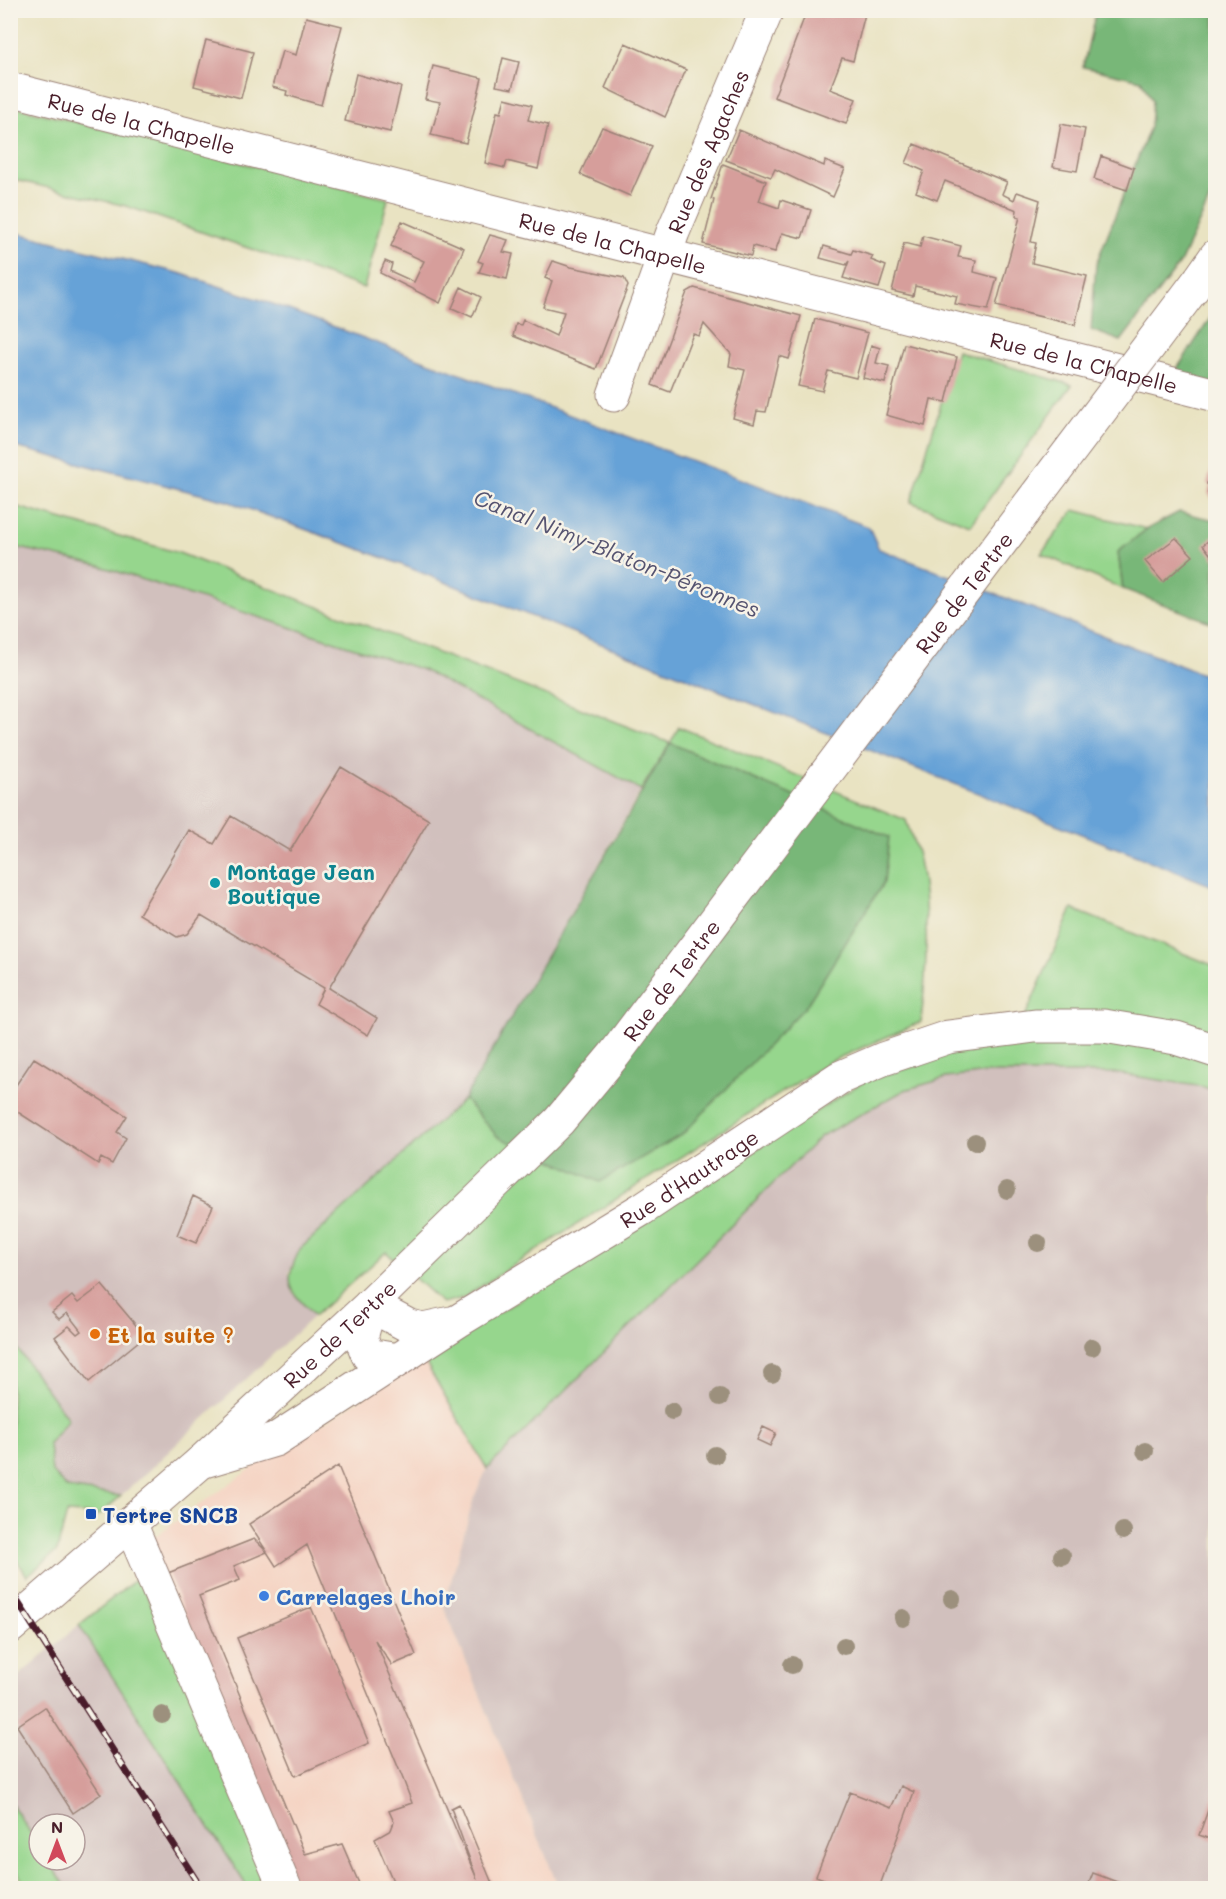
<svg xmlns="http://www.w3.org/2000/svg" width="1226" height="1899" font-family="Mali,sans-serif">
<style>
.built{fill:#f5d3c2}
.industrial{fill:#d1c0bd}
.green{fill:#96d68d;stroke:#707a5c;stroke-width:1.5}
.forest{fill:#78b778;stroke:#616b52;stroke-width:1.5}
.water{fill:#66a2d7;stroke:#586081;stroke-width:1.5}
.building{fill:#d69e9b}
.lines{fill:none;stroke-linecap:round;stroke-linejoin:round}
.minor-casing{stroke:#9a8176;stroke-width:35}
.minor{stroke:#fff;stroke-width:33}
.rail-casing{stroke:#4a1f2b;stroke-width:7}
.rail{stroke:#f7f3e8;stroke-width:4.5;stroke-dasharray:14;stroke-linecap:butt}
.minor-bridge-casing{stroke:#9a8176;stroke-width:35;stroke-linecap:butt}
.minor-bridge{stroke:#fff;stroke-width:33}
.tree{fill:#9c907d}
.culture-dot{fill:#0f9aa8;stroke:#f7f3e8;stroke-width:2}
.food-dot{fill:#e8710a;stroke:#f7f3e8;stroke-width:2}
.transit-dot{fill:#1a4fb4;stroke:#f7f3e8;stroke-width:2}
.shop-dot{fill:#3f7fe0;stroke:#f7f3e8;stroke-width:2}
.labels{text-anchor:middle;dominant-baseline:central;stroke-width:5;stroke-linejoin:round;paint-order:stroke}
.street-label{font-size:21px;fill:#4a1f2b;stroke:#f7f3e8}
.culture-label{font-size:21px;font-weight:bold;fill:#0d838f;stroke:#f7f3e8;text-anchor:start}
.food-label{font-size:21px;font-weight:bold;fill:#c56008;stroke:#f7f3e8;text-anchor:start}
.transit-label{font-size:21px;font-weight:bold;fill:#164399;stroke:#f7f3e8;text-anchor:start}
.shop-label{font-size:21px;font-weight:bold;fill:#366cbe;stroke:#f7f3e8;text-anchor:start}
.water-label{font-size:22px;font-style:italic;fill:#555370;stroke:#f7f3e8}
</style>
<rect width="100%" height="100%" fill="#f7f3e8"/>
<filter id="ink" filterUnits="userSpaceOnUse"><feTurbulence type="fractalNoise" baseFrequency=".0167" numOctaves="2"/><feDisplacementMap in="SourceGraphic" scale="12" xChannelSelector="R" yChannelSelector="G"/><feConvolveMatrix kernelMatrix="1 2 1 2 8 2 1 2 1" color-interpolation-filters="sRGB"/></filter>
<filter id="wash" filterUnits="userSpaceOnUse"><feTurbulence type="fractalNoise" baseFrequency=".008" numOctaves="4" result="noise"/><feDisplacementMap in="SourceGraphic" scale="24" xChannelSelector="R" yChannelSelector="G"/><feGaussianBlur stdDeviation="1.35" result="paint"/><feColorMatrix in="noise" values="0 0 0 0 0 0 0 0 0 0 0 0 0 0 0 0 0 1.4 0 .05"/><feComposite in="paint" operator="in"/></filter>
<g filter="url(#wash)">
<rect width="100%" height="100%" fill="#e9e3c2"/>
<path class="built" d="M 424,1360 L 487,1469 L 474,1497 L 444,1607 L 559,1888 L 298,1888 L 145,1543 L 259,1463 Z"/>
<path class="industrial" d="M 10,546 L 100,566 L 423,670 L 641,790 L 464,1099 L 300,1249 L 289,1272 L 293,1293 L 314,1316 L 121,1496 L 67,1488 L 52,1472 L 49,1444 L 68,1419 L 11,1340 Z
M 988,1073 L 1114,1073 L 1205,1087 L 1215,1091 L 1215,1888 L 559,1888 L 444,1607 L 474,1497 L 487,1469 L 758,1190 L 821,1136 L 905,1090 L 946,1078 Z
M 79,1625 L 248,1888 L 67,1888 L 48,1860 L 75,1860 L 75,1824 L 39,1824 L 39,1846 L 11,1803 L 10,1683 Z"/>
<path class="green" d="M 11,106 L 388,199 L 364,288 L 126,206 L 11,179 Z
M 957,351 L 1072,385 L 970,525 L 911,502 Z
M 11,505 L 179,553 L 670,743 L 679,727 L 906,820 C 910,833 916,846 919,860 C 930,911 927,970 921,1022 L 829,1062 L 463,1298 L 442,1303 L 386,1252 L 314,1316 C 288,1288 283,1284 300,1249 L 464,1099 L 498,1137 L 670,743 L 641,790 L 423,670 L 100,566 L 11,546 Z
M 1074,510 L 1147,529 L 1118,552 L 1123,589 L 1041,554 Z
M 1072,909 L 1215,966 L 1215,1091 L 1204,1087 L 1114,1073 L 988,1073 L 946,1078 L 905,1090 L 821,1136 L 487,1469 L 424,1360 L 864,1081 L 922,1064 L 919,1048 L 1020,1028 Z
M 11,1340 L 68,1419 L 49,1444 L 52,1472 L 67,1488 L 121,1496 L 99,1515 L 67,1513 L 57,1551 L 27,1576 L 11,1551 Z
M 139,1577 L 275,1888 L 248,1888 L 79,1625 Z
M 11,1803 L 39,1846 L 39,1860 L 48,1860 L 67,1888 L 26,1888 L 11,1859 Z"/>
<path class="forest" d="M 1096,11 L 1215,11 L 1215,188 L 1180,263 L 1121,341 L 1091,330 L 1096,264 L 1150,127 L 1152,101 L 1141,80 L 1083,67 Z
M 1215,311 L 1215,395 L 1167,384 Z
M 1179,512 L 1215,520 L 1215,624 L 1123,589 L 1118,552 L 1147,529 Z
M 670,743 L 889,837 L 884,882 L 806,1006 L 683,1134 L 600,1182 L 498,1137 L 464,1099 Z"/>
<path class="water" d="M 10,231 L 179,273 L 273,304 L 869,527 L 879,549 L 1215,679 L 1215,887 L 387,559 L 227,501 L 11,446 Z"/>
<g id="blocks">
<path class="building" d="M 798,10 L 866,10 L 853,61 L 842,58 L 830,89 L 856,99 L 846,124 L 774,97 L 806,13 Z
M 306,17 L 342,26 L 321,105 L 286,95 L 287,91 L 272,87 L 282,51 L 296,55 Z
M 206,40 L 253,52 L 241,98 L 194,86 Z
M 625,43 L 686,70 L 665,117 L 605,88 Z
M 503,58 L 519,62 L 512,89 L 496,86 Z
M 433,66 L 482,78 L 466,143 L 431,135 L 440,102 L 425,99 Z
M 356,74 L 401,87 L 390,132 L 345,121 Z
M 505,98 L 532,105 L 528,120 L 548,125 L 538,169 L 507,161 L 505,168 L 485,163 L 497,112 L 501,113 Z
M 1061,124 L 1085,129 L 1077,171 L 1053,167 Z
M 602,127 L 652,146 L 630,196 L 580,174 Z
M 739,130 L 824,166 L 825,161 L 845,169 L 833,197 L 775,169 L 771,177 L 726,160 Z
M 914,144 L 1007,182 L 1002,194 L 1014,200 L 1017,192 L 1040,200 L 1031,242 L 1036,243 L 1032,263 L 1087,276 L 1075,325 L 996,306 L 1020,217 L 1016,216 L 1017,210 L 945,181 L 937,200 L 916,192 L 924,171 L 906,163 Z
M 1101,156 L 1134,168 L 1127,190 L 1094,179 Z
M 723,164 L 766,181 L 759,201 L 779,208 L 781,200 L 811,210 L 802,238 L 782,233 L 775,252 L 753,246 L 751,256 L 703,244 L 714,200 L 711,199 Z
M 402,221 L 464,248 L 440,303 L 380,273 L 385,261 L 392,264 L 390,271 L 414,282 L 424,261 L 391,246 Z
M 490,235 L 508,240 L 503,252 L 513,254 L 507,279 L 479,272 L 483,263 L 478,261 Z
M 923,236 L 961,246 L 958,257 L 976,260 L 974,272 L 997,278 L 988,310 L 955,304 L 957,296 L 915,286 L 913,296 L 892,291 L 904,243 L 920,247 Z
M 824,246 L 851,254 L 853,250 L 873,256 L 871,260 L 886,266 L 879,288 L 843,278 L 849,261 L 846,265 L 820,258 Z
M 553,261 L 571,267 L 624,278 L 628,286 L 596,369 L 513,336 L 516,324 L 521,325 L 523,320 L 556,336 L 564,312 L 543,307 L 552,281 L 545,278 Z
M 461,287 L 481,297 L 472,317 L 452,308 Z
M 694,288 L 801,316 L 789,359 L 779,356 L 766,412 L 757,411 L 754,424 L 733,418 L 745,370 L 729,366 L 731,354 L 704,324 L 699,336 L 693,334 L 670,392 L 652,385 L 687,292 Z
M 815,319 L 868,333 L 856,378 L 828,371 L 822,391 L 798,386 Z
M 904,344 L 957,357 L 946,402 L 931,399 L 925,426 L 886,415 Z
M 871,345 L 880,348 L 876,363 L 889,366 L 885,383 L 863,378 Z
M 1215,455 L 1215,503 L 1208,493 L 1210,485 L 1207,484 Z
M 1215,535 L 1215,560 L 1203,545 Z
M 1176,538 L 1193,556 L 1163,582 L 1145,561 Z
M 341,767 L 429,820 L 329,988 L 377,1018 L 368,1035 L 316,1004 L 324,988 L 201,915 L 187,934 L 177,937 L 139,914 L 189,830 L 214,844 L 231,816 L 290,851 Z
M 34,1058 L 127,1116 L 117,1132 L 126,1138 L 112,1164 L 101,1158 L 98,1164 L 10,1107 L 10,1094 Z
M 193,1196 L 213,1206 L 196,1243 L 177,1235 Z
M 102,1285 L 145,1336 L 89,1382 L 55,1337 L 69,1326 L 77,1334 L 81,1331 L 67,1313 L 59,1319 L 52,1312 L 72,1296 L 78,1303 Z
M 763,1427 L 776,1433 L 770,1446 L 757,1440 Z
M 338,1466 L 416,1655 L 392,1665 L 375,1640 L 477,1879 L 451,1808 L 459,1804 L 494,1888 L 396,1888 L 375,1839 L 391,1830 L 394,1822 L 389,1811 L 412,1803 L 403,1779 L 307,1545 L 276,1566 L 249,1524 Z
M 254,1539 L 267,1552 L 234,1566 L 240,1580 L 199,1596 L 305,1854 L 342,1844 L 361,1888 L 298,1888 L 168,1573 Z
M 311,1607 L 369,1743 L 295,1776 L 237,1638 Z
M 45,1707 L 101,1794 L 73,1813 L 17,1726 Z
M 901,1786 L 914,1792 L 879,1888 L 847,1888 L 816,1876 L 850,1792 L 891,1808 Z
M 1215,1791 L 1215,1841 L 1199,1835 Z
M 1093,1873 L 1133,1888 L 1087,1888 Z"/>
</g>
</g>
<g filter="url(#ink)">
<use href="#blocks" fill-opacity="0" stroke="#9a8176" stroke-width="1.5"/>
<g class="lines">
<g class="minor-casing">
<g id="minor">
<path id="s1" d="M 10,89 L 1216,395"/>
<path d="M 1200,279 L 1216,256"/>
<path id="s2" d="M 614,395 L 673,232 L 767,10"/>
<path d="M 398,1360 L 368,1355 L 361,1338 L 370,1305 L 409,1326 L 423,1329 L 451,1323"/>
<path id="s3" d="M 201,1462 L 275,1440 L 458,1321 L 642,1209 L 839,1078 L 883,1059 L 948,1037 L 1035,1026 L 1104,1026 L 1176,1038 L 1216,1051"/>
<path d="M 130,1523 L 285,1888"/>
<path id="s4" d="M 10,1627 L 201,1462 L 370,1305 L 559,1121 L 614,1055 L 766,853"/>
</g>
</g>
<use href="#minor" class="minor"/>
<g class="rail-casing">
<path id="rail" d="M 10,1590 L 201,1888"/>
</g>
<use href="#rail" class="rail"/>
<g class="minor-bridge-casing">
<g id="minor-bridge">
<path id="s5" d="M 766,853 L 1200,279"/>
</g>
</g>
<use href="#minor-bridge" class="minor-bridge"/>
</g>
<g class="tree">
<circle cx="975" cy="1142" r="9"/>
<circle cx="1007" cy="1190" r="9"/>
<circle cx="1038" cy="1243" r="9"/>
<circle cx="1092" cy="1347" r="9"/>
<circle cx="772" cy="1374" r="9"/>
<circle cx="720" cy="1397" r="9"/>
<circle cx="672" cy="1411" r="9"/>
<circle cx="1145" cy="1451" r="9"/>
<circle cx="715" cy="1455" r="9"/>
<circle cx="1123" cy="1531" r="9"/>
<circle cx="1062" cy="1556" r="9"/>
<circle cx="952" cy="1599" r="9"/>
<circle cx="903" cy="1618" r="9"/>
<circle cx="844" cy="1646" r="9"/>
<circle cx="792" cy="1665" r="9"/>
<circle cx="162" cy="1715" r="9"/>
</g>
</g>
<circle class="culture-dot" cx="215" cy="883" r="6"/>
<circle class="food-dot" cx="95" cy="1334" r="6"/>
<rect class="transit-dot" x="85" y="1508" width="12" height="12" rx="3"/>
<circle class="shop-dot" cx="264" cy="1596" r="6"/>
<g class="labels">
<g class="street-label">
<text stroke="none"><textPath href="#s1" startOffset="136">Rue de la Chapelle</textPath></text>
<text stroke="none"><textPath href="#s2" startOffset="261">Rue des Agaches</textPath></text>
<text stroke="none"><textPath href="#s1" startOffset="622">Rue de la Chapelle</textPath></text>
<text stroke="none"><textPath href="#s1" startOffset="1108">Rue de la Chapelle</textPath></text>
<text stroke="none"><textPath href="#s5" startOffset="327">Rue de Tertre</textPath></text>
<text stroke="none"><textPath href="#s4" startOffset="927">Rue de Tertre</textPath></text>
<text stroke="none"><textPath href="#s3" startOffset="567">Rue d'Hautrage</textPath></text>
<text stroke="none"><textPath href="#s4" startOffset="441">Rue de Tertre</textPath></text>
</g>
<g class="culture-label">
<text x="227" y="871">Montage Jean<tspan x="227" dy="24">Boutique</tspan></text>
</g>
<g class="food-label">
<text x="107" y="1334">Et la suite ?</text>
</g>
<g class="transit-label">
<text x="103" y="1514">Tertre SNCB</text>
</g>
<g class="shop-label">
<text x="276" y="1596">Carrelages Lhoir</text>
</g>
<g class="water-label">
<text transform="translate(617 553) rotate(22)">Canal Nimy-Blaton-Péronnes</text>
</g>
</g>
<rect width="1226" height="1899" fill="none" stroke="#f7f3e8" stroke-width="36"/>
<g transform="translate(57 1842)"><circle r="28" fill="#f7f3e8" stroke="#b29e9c" stroke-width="1.5"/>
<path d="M0-4.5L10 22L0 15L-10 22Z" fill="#d1495b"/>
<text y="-9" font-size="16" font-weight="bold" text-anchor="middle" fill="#4a1f2b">N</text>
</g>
</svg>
